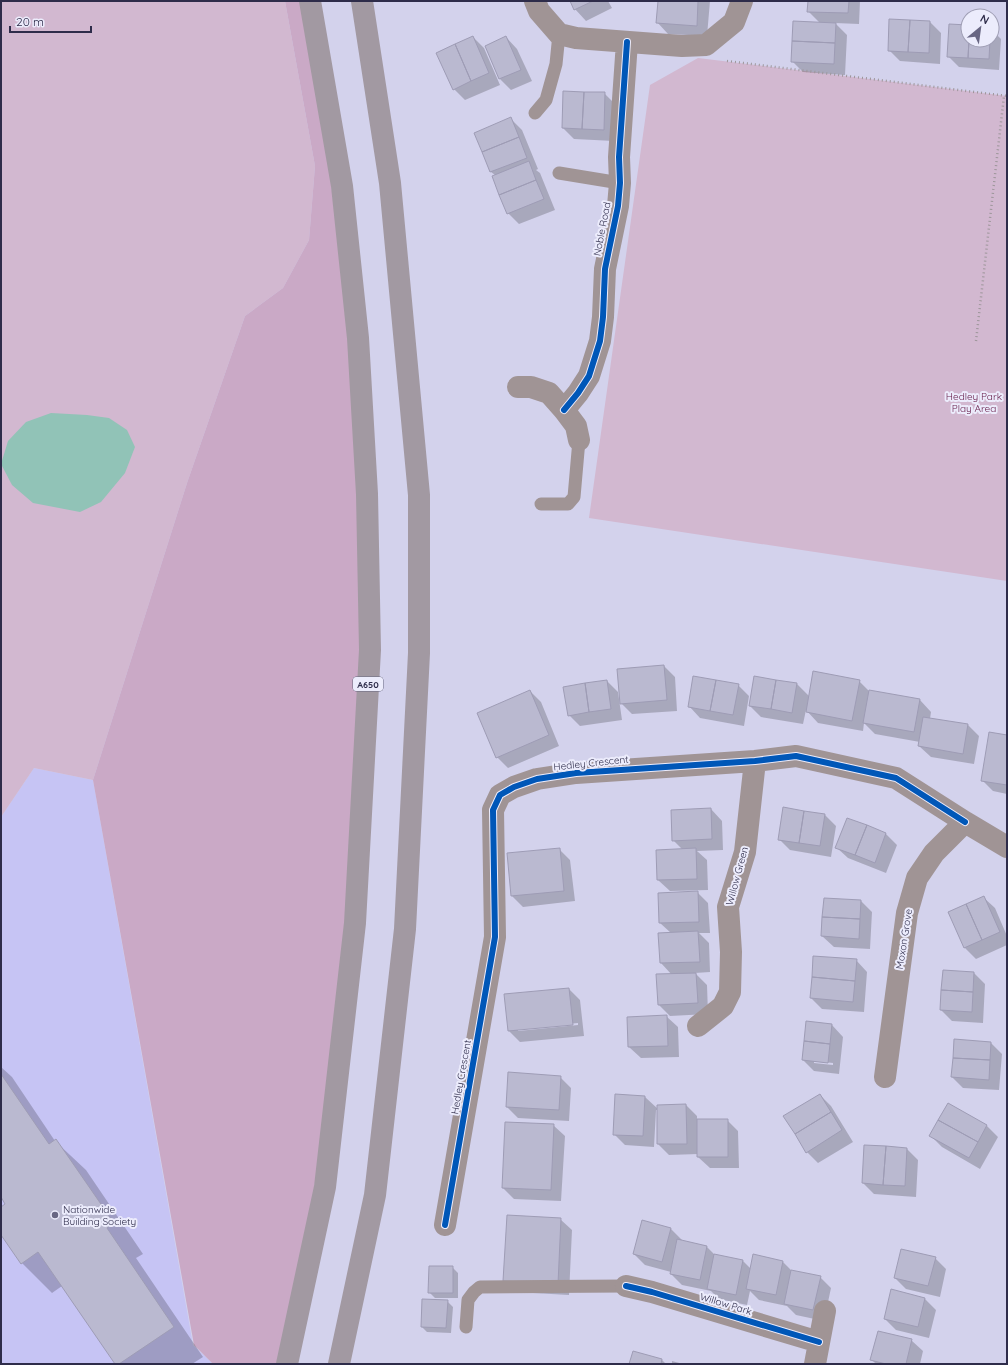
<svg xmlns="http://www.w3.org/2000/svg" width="1008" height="1365" font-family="Quicksand,sans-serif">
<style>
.built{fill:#c6c4f4}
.green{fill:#d2b8d0}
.forest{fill:#caa9c6}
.water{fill:#91c3b7}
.shadow{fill:#0003;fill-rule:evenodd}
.building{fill:#bab9d0;stroke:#9e9cb5}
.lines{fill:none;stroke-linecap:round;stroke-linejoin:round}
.path{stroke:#9d969a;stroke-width:2.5;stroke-dasharray:1 3;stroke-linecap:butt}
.service{stroke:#a09495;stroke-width:13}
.minor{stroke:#a09495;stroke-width:22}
.trunk{stroke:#a299a2;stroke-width:22}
.cycleway-casing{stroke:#ececfc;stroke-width:8}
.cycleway{stroke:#0057b8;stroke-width:6}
.poi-dot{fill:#686683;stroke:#ececfc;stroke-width:1.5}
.labels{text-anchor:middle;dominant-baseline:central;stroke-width:4;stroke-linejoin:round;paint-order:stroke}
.shield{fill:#ececfc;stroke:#67667f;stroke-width:1}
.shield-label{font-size:9px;font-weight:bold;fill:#2e2c4a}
.street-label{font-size:10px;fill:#2e2c4a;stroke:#ececfc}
.park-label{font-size:10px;fill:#6a224e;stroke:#ececfc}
.poi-label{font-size:10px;fill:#2e2c4a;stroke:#ececfc;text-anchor:start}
</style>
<rect width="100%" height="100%" fill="#d3d2ec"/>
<path class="built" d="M 34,768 L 93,780 L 193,1345 L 213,1364 L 1,1364 L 1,817 Z"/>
<path class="green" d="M 1,1 L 285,1 L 315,166 L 309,240 L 283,288 L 245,316 L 187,483 L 93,780 L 34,768 L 1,817 Z
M 698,58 L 1007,96 L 1007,581 L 589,518 L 650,85 Z"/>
<path class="forest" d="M 285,1 L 310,1 L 367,494 L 355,923 L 287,1364 L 213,1364 L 194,1345 L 93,780 L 187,483 L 245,316 L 283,288 L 309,240 L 315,166 Z"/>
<path class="water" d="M 51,413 L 87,415 L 109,418 L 127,430 L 135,447 L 125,473 L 101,502 L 80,512 L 33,503 L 12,485 L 1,464 L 8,441 L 26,422 Z"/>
<path class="shadow" d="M 571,1 L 608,1 L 612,8 L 586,21 L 575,9 Z
M 659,1 L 710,1 L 707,36 L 668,34 L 657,22 Z
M 809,1 L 860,1 L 859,24 L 835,23 L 847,35 L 845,75 L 803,72 L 792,61 L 820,23 L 808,11 Z
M 890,20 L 930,22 L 941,33 L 940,64 L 900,61 L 889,50 Z
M 968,26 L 968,40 L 992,40 L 992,30 L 1001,39 L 999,70 L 959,67 L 948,56 Z
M 473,37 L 484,48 L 500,85 L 465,100 L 454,89 Z
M 506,37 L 517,49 L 532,81 L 511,90 L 500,79 L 486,47 Z
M 604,93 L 616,105 L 614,141 L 574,139 L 563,128 Z
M 511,119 L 522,130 L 538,169 L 536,170 L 540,173 L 555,210 L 519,224 L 508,213 L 495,175 L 491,172 L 475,133 Z
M 664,666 L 675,677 L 677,711 L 632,714 L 621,703 Z
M 755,677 L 797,684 L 810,697 L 859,681 L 870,692 L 870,691 L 920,700 L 931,712 L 930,719 L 968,725 L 979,736 L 974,764 L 931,757 L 919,746 L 920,742 L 875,734 L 864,723 L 863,731 L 818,723 L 806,710 L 803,724 L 761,717 L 750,706 Z
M 607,681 L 618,692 L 622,720 L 580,726 L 569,715 Z
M 738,685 L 749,696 L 744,726 L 700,718 L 689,706 Z
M 530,691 L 541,702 L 559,746 L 508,768 L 497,757 Z
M 1007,736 L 1007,794 L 993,791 L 982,780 Z
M 711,809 L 722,821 L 723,850 L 697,851 L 707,860 L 708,890 L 670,891 L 658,880 L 683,850 L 673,840 Z
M 825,815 L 836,826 L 831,857 L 790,850 L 779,839 Z
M 847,819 L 886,834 L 897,845 L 886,873 L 848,858 L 836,847 Z
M 559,849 L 570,860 L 575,901 L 523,907 L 512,896 Z
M 697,892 L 708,903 L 710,933 L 699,933 L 709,943 L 710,972 L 695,973 L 707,985 L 708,1014 L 670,1016 L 659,1005 L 672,975 L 661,963 L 659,934 L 671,933 L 660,923 Z
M 983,897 L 995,908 L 1007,936 L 1007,945 L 976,959 L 965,948 L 949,912 Z
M 825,899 L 861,901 L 872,912 L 870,949 L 834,947 L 822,936 Z
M 856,960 L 867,972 L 864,1012 L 822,1009 L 811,998 Z
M 943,971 L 974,973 L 985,984 L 983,1023 L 952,1021 L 941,1010 Z
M 569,989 L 580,1000 L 584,1036 L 520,1042 L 509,1031 ZM 578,1023 L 578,1025 L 518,1031 L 518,1029 Z
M 666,1016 L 678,1027 L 679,1057 L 641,1058 L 629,1047 Z
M 807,1022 L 832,1025 L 843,1037 L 839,1074 L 814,1071 L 803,1060 ZM 814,1061 L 833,1063 L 833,1065 L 814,1063 Z
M 991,1043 L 1002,1054 L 999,1090 L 963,1088 L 952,1077 Z
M 1,1067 L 12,1077 L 55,1141 L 86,1170 L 143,1254 L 136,1258 L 203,1357 L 192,1364 L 116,1364 L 62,1286 L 52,1293 L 22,1263 L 1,1233 L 1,1208 L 7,1204 L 1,1196 Z
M 560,1077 L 571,1088 L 569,1121 L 518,1118 L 507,1107 Z
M 820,1095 L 831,1106 L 853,1142 L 818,1163 L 807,1152 Z
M 645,1097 L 658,1109 L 686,1105 L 697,1116 L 697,1120 L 727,1120 L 738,1131 L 739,1168 L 710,1168 L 698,1157 L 698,1154 L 669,1155 L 658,1144 L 658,1110 L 656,1110 L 654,1147 L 625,1145 L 614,1134 Z
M 948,1105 L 987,1126 L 998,1137 L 980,1169 L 942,1147 L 931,1136 Z
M 553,1125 L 565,1136 L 561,1201 L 514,1199 L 503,1188 Z
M 865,1146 L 907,1149 L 918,1160 L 916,1197 L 874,1194 L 863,1183 Z
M 560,1219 L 572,1230 L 569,1295 L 515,1292 Z
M 671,1229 L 682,1240 L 682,1241 L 706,1246 L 715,1255 L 743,1261 L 751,1269 L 783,1262 L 792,1271 L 820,1277 L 831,1288 L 824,1321 L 796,1315 L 787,1306 L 759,1300 L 750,1291 L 747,1305 L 719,1299 L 711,1291 L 682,1285 L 671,1274 L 671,1272 L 645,1265 L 634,1254 Z
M 935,1258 L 946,1269 L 940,1297 L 906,1289 L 895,1278 Z
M 453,1268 L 458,1273 L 458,1298 L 435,1298 L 429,1292 Z
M 892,1290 L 925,1299 L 936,1310 L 929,1338 L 896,1330 L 885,1319 Z
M 447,1301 L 453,1307 L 451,1333 L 427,1332 L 422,1327 Z
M 911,1340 L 923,1351 L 920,1364 L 876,1364 L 872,1360 Z
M 662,1360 L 666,1364 L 630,1364 Z
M 672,1361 L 683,1364 L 672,1364 Z"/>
<path class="building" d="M 570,1 L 593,1 L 574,10 Z
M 658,1 L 698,1 L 697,26 L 656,23 Z
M 808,1 L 849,1 L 848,13 L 807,12 Z
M 889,19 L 910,20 L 908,52 L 888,51 Z
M 910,20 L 930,21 L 929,53 L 908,52 Z
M 793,21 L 836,23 L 835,43 L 792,41 Z
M 949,24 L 968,25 L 968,40 L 969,40 L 968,58 L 947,57 Z
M 473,36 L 489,73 L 471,81 L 455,44 Z
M 506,36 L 521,70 L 499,79 L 485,46 Z
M 969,40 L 990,40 L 989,59 L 968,58 Z
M 792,41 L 835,43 L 834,64 L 791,62 Z
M 455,44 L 471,81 L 453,90 L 436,53 Z
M 563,91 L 584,92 L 582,129 L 562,128 Z
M 584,92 L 605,92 L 604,130 L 582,129 Z
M 511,117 L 519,137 L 482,152 L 474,133 Z
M 519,137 L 527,158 L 490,172 L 482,152 Z
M 529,161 L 536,180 L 499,195 L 492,176 Z
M 536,180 L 544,199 L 507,214 L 499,195 Z
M 664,665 L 667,700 L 620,704 L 617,669 Z
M 813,671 L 860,680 L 852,721 L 806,712 Z
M 693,676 L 716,680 L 710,711 L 688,707 Z
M 754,676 L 776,680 L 771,709 L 749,706 Z
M 607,680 L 611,709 L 589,712 L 585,683 Z
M 716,680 L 739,684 L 733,715 L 710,711 Z
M 776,680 L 797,683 L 792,713 L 771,709 Z
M 585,683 L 589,712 L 568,716 L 563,687 Z
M 530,690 L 549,735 L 496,758 L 477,713 Z
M 869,690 L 920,699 L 914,732 L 863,723 Z
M 923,717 L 968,724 L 963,754 L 918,746 Z
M 989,732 L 1007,735 L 1007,785 L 981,781 Z
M 783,807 L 804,811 L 799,843 L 778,840 Z
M 711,808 L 712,839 L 672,841 L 671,810 Z
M 804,811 L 825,814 L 820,846 L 799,843 Z
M 847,818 L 867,825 L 855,855 L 835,848 Z
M 867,825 L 886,833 L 875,863 L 855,855 Z
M 560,848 L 564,891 L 511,896 L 507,853 Z
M 696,848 L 697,879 L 657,880 L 656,850 Z
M 698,891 L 699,922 L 659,923 L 658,893 Z
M 984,896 L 1000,932 L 982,940 L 966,904 Z
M 824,898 L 861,900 L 860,919 L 822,917 Z
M 966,904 L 982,940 L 964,948 L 948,912 Z
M 822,917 L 860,919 L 859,939 L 821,936 Z
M 698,931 L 700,962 L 660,963 L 658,933 Z
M 813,956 L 857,959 L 855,981 L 812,977 Z
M 943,970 L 974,972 L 973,992 L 941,990 Z
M 696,973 L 698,1003 L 658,1005 L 656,974 Z
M 812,977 L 855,981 L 853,1002 L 810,998 Z
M 569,988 L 573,1025 L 508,1031 L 504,994 Z
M 941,990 L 973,992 L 972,1012 L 940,1010 Z
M 667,1015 L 668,1046 L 628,1047 L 627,1017 Z
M 806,1021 L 832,1024 L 830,1044 L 804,1041 Z
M 954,1039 L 991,1042 L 990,1060 L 953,1058 Z
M 804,1041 L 830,1044 L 828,1063 L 802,1060 Z
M 953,1058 L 990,1060 L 989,1080 L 951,1077 Z
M 508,1072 L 561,1076 L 559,1110 L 506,1107 Z
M 1,1074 L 49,1144 L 56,1139 L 114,1223 L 107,1228 L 174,1327 L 119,1364 L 115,1364 L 38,1252 L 21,1264 L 1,1235 L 1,1207 L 5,1204 L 1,1197 Z
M 615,1094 L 645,1096 L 643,1136 L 613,1135 Z
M 820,1094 L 831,1112 L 795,1134 L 783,1116 Z
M 948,1103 L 987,1125 L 978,1142 L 938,1120 Z
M 686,1104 L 687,1144 L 657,1144 L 657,1105 Z
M 831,1112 L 842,1130 L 806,1153 L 795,1134 Z
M 697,1119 L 728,1119 L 728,1157 L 697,1157 Z
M 938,1120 L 978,1142 L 969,1158 L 929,1136 Z
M 505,1122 L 554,1124 L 551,1190 L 502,1188 Z
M 864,1145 L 886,1146 L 883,1185 L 862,1183 Z
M 886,1146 L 907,1148 L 905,1186 L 883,1185 Z
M 507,1215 L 561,1218 L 558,1284 L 503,1281 Z
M 642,1220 L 671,1228 L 662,1262 L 633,1254 Z
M 677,1239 L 707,1246 L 700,1280 L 670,1274 Z
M 901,1249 L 936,1257 L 928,1286 L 894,1278 Z
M 714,1254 L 743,1260 L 736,1295 L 707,1289 Z
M 753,1254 L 783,1261 L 776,1295 L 746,1289 Z
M 429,1266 L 453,1266 L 453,1293 L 428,1293 Z
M 791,1270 L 821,1276 L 813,1310 L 784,1304 Z
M 891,1289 L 925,1298 L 918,1327 L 884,1319 Z
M 422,1299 L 448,1300 L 446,1328 L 421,1327 Z
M 878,1331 L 912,1339 L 906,1364 L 886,1364 L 870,1360 Z
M 633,1351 L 662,1359 L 661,1364 L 629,1364 Z"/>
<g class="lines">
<path class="path" d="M 727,61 L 1007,96
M 976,341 L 1004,96"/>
<path class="service" d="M 535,113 L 546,100 L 556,64 L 559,34
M 559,173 L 620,183
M 541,504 L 568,504 L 574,497 L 579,440
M 466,1327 L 468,1300 L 474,1292 L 480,1287 L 626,1286"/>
<path class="minor" d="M 535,1 L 539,11 L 559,34 L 576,38 L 682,46 L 706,45 L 734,22 L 742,1
M 518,387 L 531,387 L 549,393 L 564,410 L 576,426 L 579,440
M 564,410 L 578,393 L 589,376 L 600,341 L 603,317 L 605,269 L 618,206 L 620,183 L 619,157 L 627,42
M 698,1026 L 723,1006 L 730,992 L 731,952 L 728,907 L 745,852 L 755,761
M 885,1077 L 907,913 L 917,878 L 934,853 L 965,822 L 1007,847
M 445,1225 L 495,937 L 493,810 L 500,795 L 514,787 L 537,779 L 576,773 L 755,761 L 796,756 L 896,778 L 965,822
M 626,1286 L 652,1292 L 819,1342
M 815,1364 L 825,1311"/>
<path class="trunk" d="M 287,1364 L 325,1187 L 355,923 L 370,650 L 367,494 L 358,338 L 342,186 L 310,1
M 339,1364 L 375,1195 L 405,929 L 419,653 L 419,495 L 390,183 L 362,1"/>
<g class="cycleway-casing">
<path id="cycleway" d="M 564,410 L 578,393 L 589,376 L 600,341 L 603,317 L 605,269 L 618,206 L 620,183 L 619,157 L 627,42
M 445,1225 L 495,937 L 493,810 L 500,795 L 514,787 L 537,779 L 576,773 L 755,761 L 796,756 L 896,778 L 965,822
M 626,1286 L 652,1292 L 819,1342"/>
</g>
<use href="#cycleway" class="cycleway"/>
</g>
<circle class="poi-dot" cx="55" cy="1215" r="4"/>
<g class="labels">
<rect class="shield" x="353" y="677" width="30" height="14" rx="3"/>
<g class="shield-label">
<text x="368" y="684">A650</text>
</g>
<g class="street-label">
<text transform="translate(602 229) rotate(-79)">Noble Road</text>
<text transform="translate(591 763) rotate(-6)">Hedley Crescent</text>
<text transform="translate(737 876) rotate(-75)">Willow Green</text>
<text transform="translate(904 939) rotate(-81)">Moxon Grove</text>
<text transform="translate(461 1077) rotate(-80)">Hedley Crescent</text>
<text transform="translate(726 1304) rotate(17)">Willow Park</text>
</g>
<g class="park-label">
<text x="974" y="396">Hedley Park<tspan x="974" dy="12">Play Area</tspan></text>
</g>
<g class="poi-label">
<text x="63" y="1209">Nationwide<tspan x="63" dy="12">Building Society</tspan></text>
</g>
</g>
<rect width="1008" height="1365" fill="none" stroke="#2e2c4a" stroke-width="4"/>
<g transform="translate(980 28) rotate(29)"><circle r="19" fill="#ececfc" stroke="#a09fb5"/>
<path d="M0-3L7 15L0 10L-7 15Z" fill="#686683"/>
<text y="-6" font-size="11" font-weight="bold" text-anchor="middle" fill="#2e2c4a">N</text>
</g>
<path d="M10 26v6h81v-6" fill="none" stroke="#2e2c4a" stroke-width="2"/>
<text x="16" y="26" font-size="12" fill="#2e2c4a" stroke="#ececfc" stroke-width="3" paint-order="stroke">20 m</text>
</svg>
